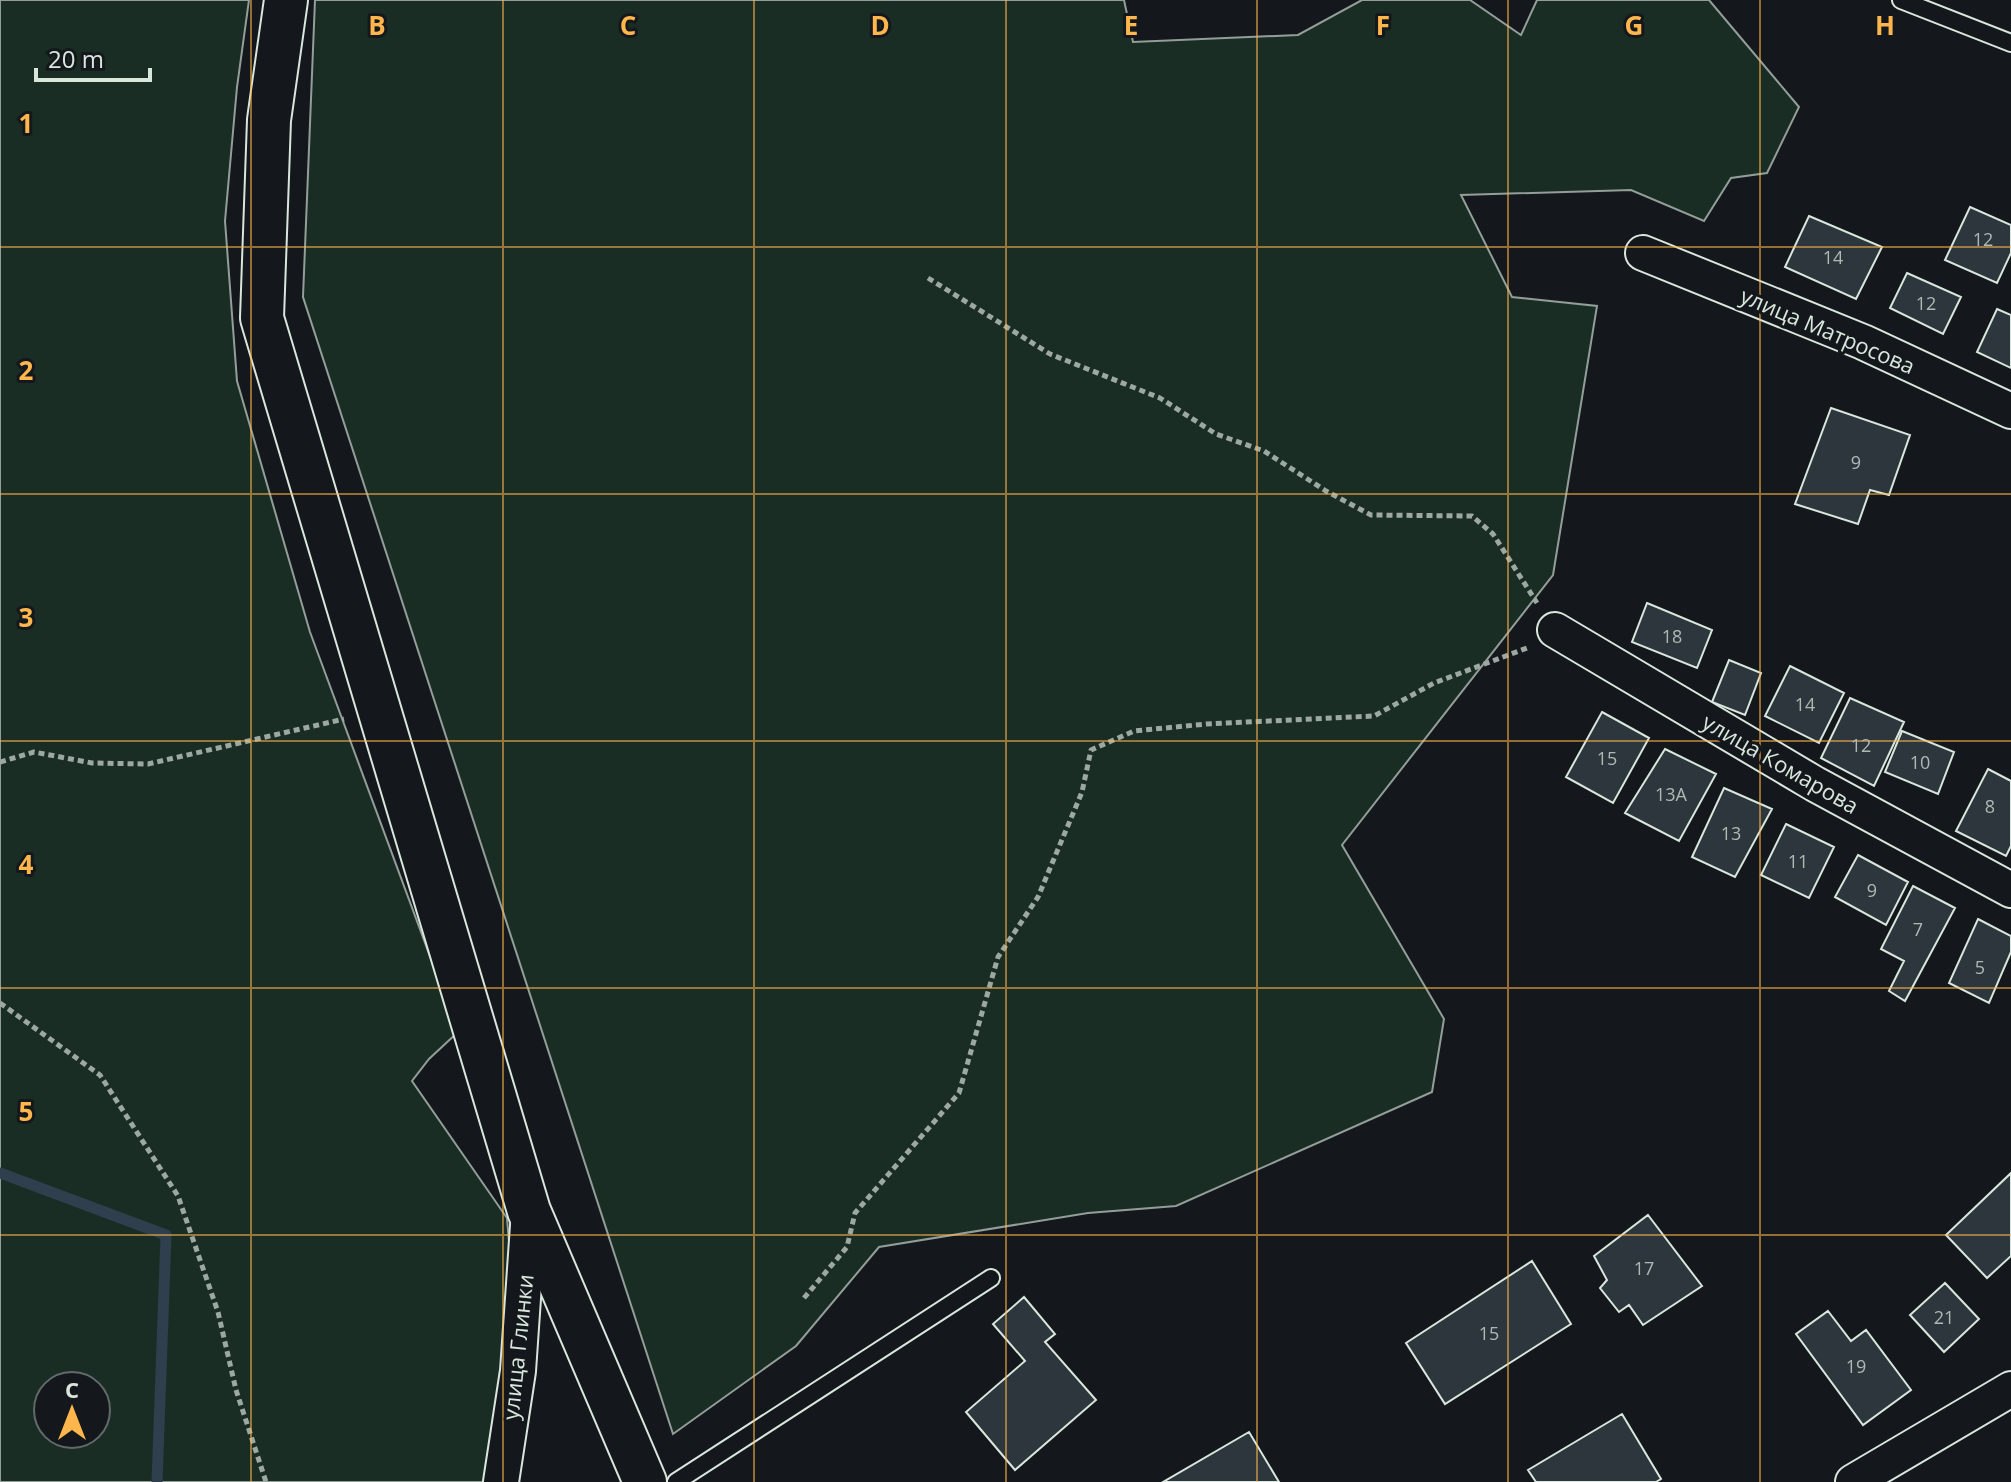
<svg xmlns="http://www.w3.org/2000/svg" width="2011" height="1482" font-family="'Open Sans',sans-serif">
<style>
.green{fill:#1a2d24;stroke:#939e99;stroke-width:2;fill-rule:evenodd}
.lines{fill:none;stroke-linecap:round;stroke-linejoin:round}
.stream{stroke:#2f3f4d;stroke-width:11}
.building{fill:#2c363c;stroke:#d8e6dc;stroke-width:2}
.service-casing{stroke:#d8e6dc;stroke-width:20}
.minor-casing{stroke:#d8e6dc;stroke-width:38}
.tertiary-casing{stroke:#d8e6dc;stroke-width:46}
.path{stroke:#9da8a2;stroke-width:5;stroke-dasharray:6 4;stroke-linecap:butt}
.service{stroke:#14181c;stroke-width:16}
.minor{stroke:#14181c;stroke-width:34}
.tertiary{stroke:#14181c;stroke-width:42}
.grid{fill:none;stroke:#ffb74d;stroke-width:2;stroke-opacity:0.55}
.labels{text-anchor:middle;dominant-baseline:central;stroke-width:6;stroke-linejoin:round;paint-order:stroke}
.number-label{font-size:18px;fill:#adbab4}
.street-label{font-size:22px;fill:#d8e6dc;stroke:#14181c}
.grid-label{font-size:26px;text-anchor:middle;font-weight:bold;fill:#ffb74d;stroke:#14181c;stroke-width:6;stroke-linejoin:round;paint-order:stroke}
</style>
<rect width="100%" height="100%" fill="#14181c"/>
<path class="green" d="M 0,0 L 249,0 L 237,87 L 225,221 L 237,381 L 310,632 L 458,1032 L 429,1059 L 412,1081 L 507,1218 L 519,1361 L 500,1482 L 0,1482 ZM 48,1386 L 96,1386 L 96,1434 L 48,1434 Z
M 315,0 L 1124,0 L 1133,42 L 1298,35 L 1362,0 L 1470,0 L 1521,35 L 1537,0 L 1709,0 L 1799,107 L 1767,173 L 1731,178 L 1704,221 L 1631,190 L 1461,195 L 1512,297 L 1597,306 L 1553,575 L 1342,845 L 1444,1019 L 1432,1092 L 1176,1206 L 1088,1213 L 879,1247 L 796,1346 L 673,1434 L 303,297 Z"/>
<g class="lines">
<path class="stream" d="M 0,1173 L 166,1235 L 157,1482"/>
</g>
<path class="building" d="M 1970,207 L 2011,225 L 2011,253 L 1997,283 L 1945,260 Z
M 1809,216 L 1882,247 L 1856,299 L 1785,267 Z
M 1907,273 L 1961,297 L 1943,334 L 1890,308 Z
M 1997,309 L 2011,315 L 2011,368 L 1977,352 Z
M 1831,408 L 1910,435 L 1889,495 L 1870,490 L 1858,524 L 1795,504 Z
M 1647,603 L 1712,630 L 1697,668 L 1632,642 Z
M 1729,660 L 1761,673 L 1745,715 L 1712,702 Z
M 1790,666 L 1844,693 L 1819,743 L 1765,716 Z
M 1850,698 L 1904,722 L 1874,786 L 1821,758 Z
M 1602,712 L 1649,738 L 1613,803 L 1566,777 Z
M 1902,731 L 1954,752 L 1938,794 L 1885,772 Z
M 1665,749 L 1716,774 L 1679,841 L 1625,813 Z
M 1988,769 L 2011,781 L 2011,846 L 2006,856 L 1956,831 Z
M 1724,788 L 1772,809 L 1735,877 L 1692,857 Z
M 1786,824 L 1834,847 L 1809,898 L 1761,875 Z
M 1858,855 L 1908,882 L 1886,925 L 1835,897 Z
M 1913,886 L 1955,908 L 1905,1001 L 1889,991 L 1904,961 L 1881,949 Z
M 1978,919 L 2011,936 L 2011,952 L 1989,1003 L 1949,983 Z
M 2011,1173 L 2011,1256 L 1987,1278 L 1946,1235 Z
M 1648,1215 L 1702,1286 L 1643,1325 L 1629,1305 L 1619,1312 L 1600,1288 L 1607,1280 L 1594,1256 Z
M 1532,1261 L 1571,1324 L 1445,1404 L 1406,1343 Z
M 1945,1283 L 1979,1319 L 1944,1352 L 1910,1315 Z
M 1024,1297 L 1055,1334 L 1045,1342 L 1096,1400 L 1015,1470 L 966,1412 L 1025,1361 L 993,1324 Z
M 1828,1311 L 1851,1341 L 1866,1330 L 1911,1390 L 1863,1425 L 1796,1334 Z
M 1622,1414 L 1661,1479 L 1656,1482 L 1536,1482 L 1528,1470 Z
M 1249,1432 L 1279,1482 L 1163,1482 Z"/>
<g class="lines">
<g class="service-casing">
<path id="service" d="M 1901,0 L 2011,43
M 676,1482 L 991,1278"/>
</g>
<g class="minor-casing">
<path id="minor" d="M 1643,253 L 1863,342 L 2011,411
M 1555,630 L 1815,784 L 2011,890
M 501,1482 L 518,1371 L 529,1211
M 1853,1482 L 2011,1389"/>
</g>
<g class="tertiary-casing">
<path id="tertiary" d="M 286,0 L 269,120 L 262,318 L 529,1211 L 645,1482"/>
</g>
<path class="path" d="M 928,278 L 1050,354 L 1160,398 L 1216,434 L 1264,451 L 1326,491 L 1371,515 L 1472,516 L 1493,534 L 1537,603
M 0,762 L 34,752 L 92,763 L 148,764 L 344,719
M 0,1003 L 100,1075 L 178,1196 L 218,1312 L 236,1390 L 266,1482
M 804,1298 L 847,1247 L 855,1213 L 959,1093 L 998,957 L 1038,897 L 1082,792 L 1091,750 L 1134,731 L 1206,724 L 1374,716 L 1434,683 L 1527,648"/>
<use href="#service" class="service"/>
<use href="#minor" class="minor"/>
<use href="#tertiary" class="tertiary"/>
</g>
<path class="grid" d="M 251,0 L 251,1482M 503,0 L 503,1482M 754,0 L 754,1482M 1006,0 L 1006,1482M 1257,0 L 1257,1482M 1508,0 L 1508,1482M 1760,0 L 1760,1482M 0,247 L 2011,247M 0,494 L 2011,494M 0,741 L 2011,741M 0,988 L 2011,988M 0,1235 L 2011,1235"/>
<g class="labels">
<g class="number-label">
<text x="1983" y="239">12</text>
<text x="1833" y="257">14</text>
<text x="1926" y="303">12</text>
<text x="1856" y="462">9</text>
<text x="1672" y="636">18</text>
<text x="1805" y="704">14</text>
<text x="1861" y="745">12</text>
<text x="1607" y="758">15</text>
<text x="1920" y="762">10</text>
<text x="1671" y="794">13А</text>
<text x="1990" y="806">8</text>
<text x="1731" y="833">13</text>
<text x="1798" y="861">11</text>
<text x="1872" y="890">9</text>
<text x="1918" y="929">7</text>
<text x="1980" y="967">5</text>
<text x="1644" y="1268">17</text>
<text x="1944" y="1317">21</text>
<text x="1489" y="1333">15</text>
<text x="1856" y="1366">19</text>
</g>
<g class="street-label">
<text transform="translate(1828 330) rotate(23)">улица Матросова</text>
<text transform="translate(1781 763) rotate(30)">улица Комарова</text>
<text transform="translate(517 1347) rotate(-84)">улица Глинки</text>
</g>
</g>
<g class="grid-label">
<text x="377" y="35">B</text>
<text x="628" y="35">C</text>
<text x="880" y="35">D</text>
<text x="1131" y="35">E</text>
<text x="1383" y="35">F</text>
<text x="1634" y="35">G</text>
<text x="1885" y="35">H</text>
<text x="26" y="133">1</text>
<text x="26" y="380">2</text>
<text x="26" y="627">3</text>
<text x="26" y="874">4</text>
<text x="26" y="1121">5</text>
</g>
<g transform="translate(72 1410)"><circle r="38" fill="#14181c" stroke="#626a69" stroke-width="2"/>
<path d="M0-6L14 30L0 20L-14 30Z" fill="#ffb74d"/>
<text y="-12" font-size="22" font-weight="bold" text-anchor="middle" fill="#d8e6dc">С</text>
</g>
<path d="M36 68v12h114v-12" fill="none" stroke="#d8e6dc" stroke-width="4"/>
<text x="48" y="68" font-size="24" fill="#d8e6dc" stroke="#14181c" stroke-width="6" paint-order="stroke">20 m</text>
</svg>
